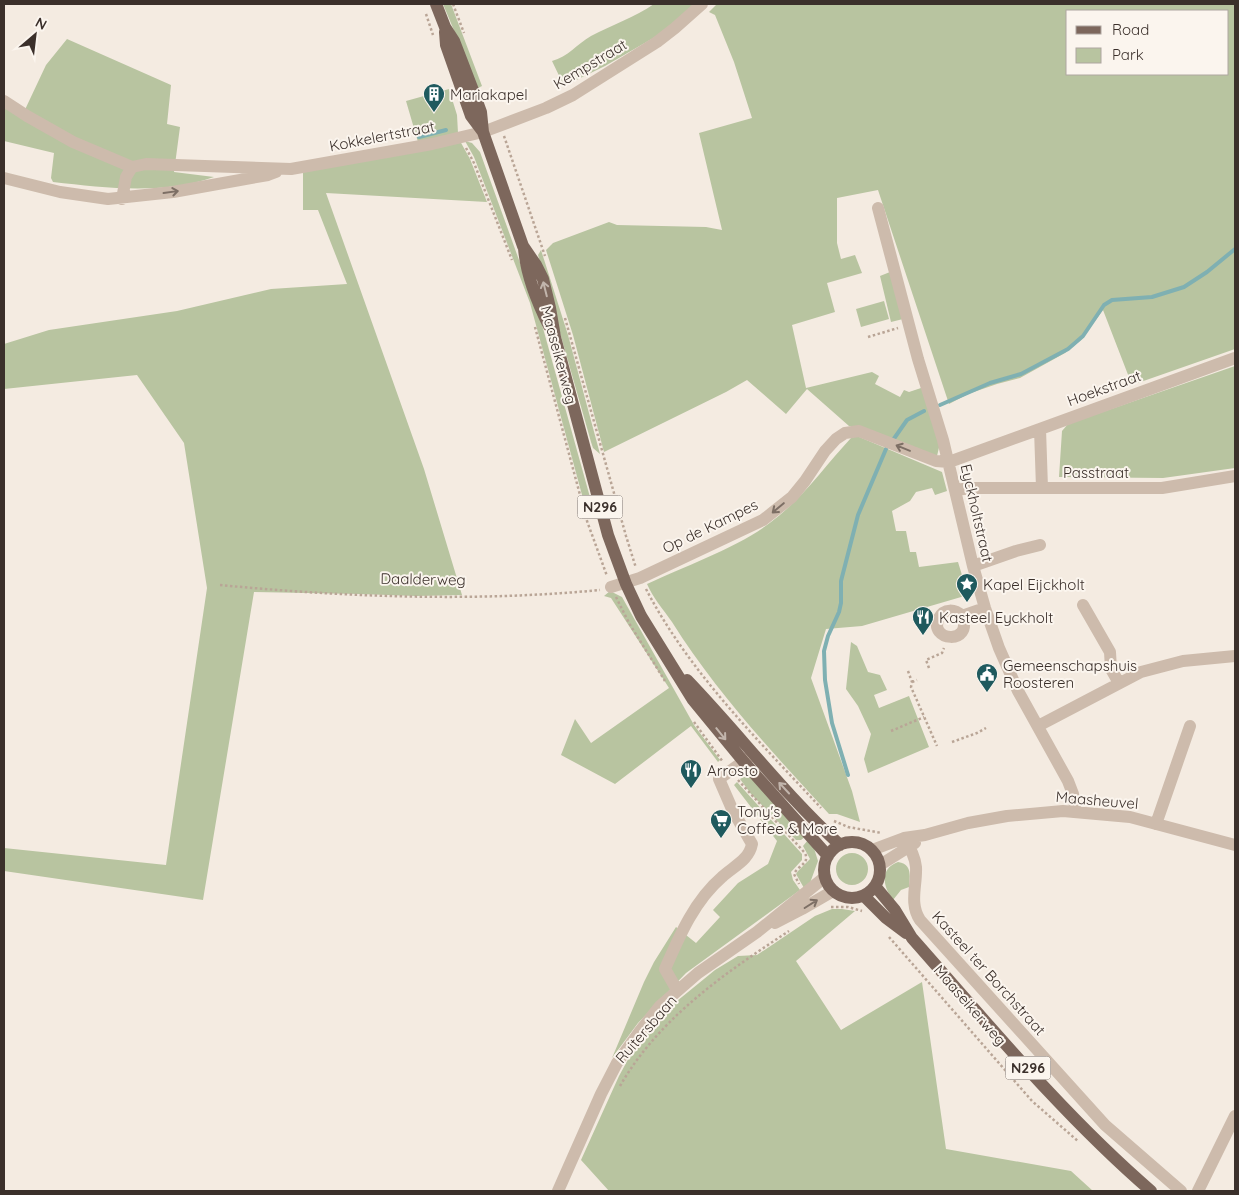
<svg xmlns="http://www.w3.org/2000/svg" width="1239" height="1195" font-family="Quicksand,sans-serif">
<style>
.green{fill:#b8c4a0;fill-rule:evenodd}
.lines{fill:none;stroke-linecap:round;stroke-linejoin:round}
.stream{stroke:#7fb0b2;stroke-width:4}
.path{stroke:#b9a596;stroke-width:2.5;stroke-dasharray:2.5 2.5;stroke-linecap:butt}
.minor{stroke:#cdbbac;stroke-width:12}
.major{stroke:#7d675c;stroke-width:12}
.oneway{stroke:#7d6f65}
.oneway2{stroke:#c2b5ac}
.labels{text-anchor:middle;dominant-baseline:central;stroke-width:4;stroke-linejoin:round;paint-order:stroke}
.shield{fill:#fbf5ee;stroke:#756b66;stroke-width:1}
.shield-label{font-size:14px;font-weight:bold;fill:#3b302b}
.street-label{font-size:15px;fill:#3b302b;stroke:#fbf5ee}
.poi-label{font-size:15px;fill:#3b302b;stroke:#fbf5ee;text-anchor:start}
</style>
<rect width="100%" height="100%" fill="#f4ebe1"/>
<path class="green" d="M 443,4 L 451,4 L 482,86 L 478,88 Z
M 654,4 L 697,4 L 662,33 L 605,66 L 564,86 L 552,61 C 568,57 577,44 591,36 C 612,25 635,17 654,4 Z
M 717,4 L 1235,4 L 1235,349 L 1132,385 L 1103,310 L 1081,340 L 1065,353 L 1020,378 L 997,384 L 968,394 L 949,404 L 878,190 L 837,198 L 837,243 L 841,259 L 855,255 L 862,273 L 827,283 L 835,312 L 792,325 L 806,388 L 872,372 L 879,376 L 875,384 L 900,397 L 904,390 L 909,392 L 924,387 L 941,439 L 937,456 L 860,426 L 849,426 L 807,389 L 786,414 L 747,380 L 726,392 L 604,452 L 573,335 L 546,250 L 553,243 L 609,222 L 617,225 L 706,227 L 722,230 L 699,133 L 752,118 L 734,62 L 715,15 L 709,12 ZM 1068,11 L 1228,11 L 1228,74 L 1068,74 Z
M 67,39 L 171,85 L 167,124 L 180,127 L 174,172 L 214,177 C 162,195 107,188 53,182 L 51,178 L 54,153 L 4,141 L 4,104 L 22,116 L 46,65 Z
M 449,89 L 457,115 L 458,133 L 418,142 L 406,101 Z
M 460,141 L 470,159 L 487,202 L 326,193 L 424,469 L 462,595 L 416,596 L 360,594 L 254,592 L 203,900 L 4,871 L 4,848 L 166,865 L 207,588 L 184,443 L 137,375 L 4,389 L 4,344 L 49,330 L 177,311 L 271,289 L 347,284 L 318,210 L 303,210 L 303,172 Z
M 465,141 L 472,143 L 480,152 L 541,321 L 593,508 L 592,514 L 588,517 L 530,303 L 474,157 Z
M 541,250 L 568,335 L 600,454 L 593,448 L 591,442 L 538,255 Z
M 890,272 L 903,319 L 891,322 L 880,276 Z
M 884,301 L 889,319 L 861,327 L 856,309 Z
M 1235,366 L 1235,468 L 1163,478 L 1059,477 L 1062,431 L 1068,424 Z
M 857,436 L 942,472 L 947,491 L 935,495 L 932,488 L 916,492 L 910,501 L 892,511 L 896,531 L 906,531 L 910,552 L 916,552 L 919,567 L 958,562 L 968,595 L 862,626 L 826,629 L 811,678 L 852,791 L 860,822 L 837,814 L 829,814 C 773,753 716,692 672,622 C 663,609 653,598 647,584 C 685,566 739,547 771,522 C 802,499 825,466 851,438 Z
M 610,591 L 622,597 L 694,725 L 720,760 L 718,762 L 691,726 L 615,784 L 561,755 L 575,719 L 591,743 L 669,688 L 611,598 L 604,596 Z
M 851,642 L 857,646 L 868,672 L 880,675 L 887,690 L 874,695 L 879,708 L 909,696 L 929,747 L 868,773 L 864,759 L 871,734 L 858,706 L 846,689 Z
M 744,777 L 750,777 L 806,836 L 801,840 L 796,840 L 751,794 L 740,779 Z
M 737,782 L 802,854 L 802,860 L 791,872 L 793,880 L 800,890 L 686,973 L 638,1023 L 612,1058 L 644,982 L 654,962 L 676,927 L 696,943 L 720,917 L 713,910 L 738,883 L 768,864 L 777,841 L 734,785 Z
M 808,840 L 813,845 L 818,861 L 810,883 L 804,888 L 796,874 L 798,871 L 810,859 L 803,846 Z
M836 869a16 16 0 1 1 32 0a16 16 0 1 1-32 0Z
M 898,862 C 912,864 910,875 909,887 L 901,890 L 893,900 C 883,887 879,869 898,862 Z
M 832,909 L 842,909 L 855,911 L 796,961 L 841,1030 L 922,982 L 946,1149 L 1071,1171 L 1093,1191 L 609,1191 L 581,1160 L 619,1076 L 631,1054 L 666,1010 L 715,970 L 738,956 L 757,955 L 815,916 Z"/>
<g class="lines">
<path class="stream" d="M 419,137 L 446,130
M 940,405 L 990,383 L 1021,374 L 1068,349 L 1083,336 L 1104,305 L 1112,300 L 1152,297 L 1184,287 L 1207,272 L 1235,249
M 893,440 L 907,420 L 924,411
M 848,775 L 832,723 L 825,680 L 824,651 L 828,636 L 839,612 L 841,603 L 841,581 L 858,515 L 886,449"/>
<path class="path" d="M 453,4 L 464,33
M 426,14 L 433,35
M 504,136 L 545,256
M 466,148 L 474,163 L 512,260
M 565,318 L 626,536 L 636,568
M 535,327 L 587,521 L 607,576
M 868,337 L 898,328
M 220,585 C 345,597 474,602 600,590
M 646,589 C 689,672 758,740 821,808
M 616,597 L 629,623 L 665,681
M 929,668 L 926,660 L 942,653 L 944,648
M 908,671 L 912,682 L 911,687 L 937,746
M 912,682 L 917,680
M 694,722 L 723,762
M 891,731 L 924,717
M 952,742 L 977,733 L 986,728
M 738,780 L 805,853 C 810,864 798,865 794,874 L 799,884
M 834,821 L 848,827 L 882,833
M 831,907 L 848,907 L 862,911
M 889,937 L 1032,1101 L 1079,1142
M 620,1086 C 659,1018 725,973 789,931"/>
<path class="minor" d="M 4,101 L 27,116 L 73,142 L 132,167 L 146,164 L 291,169 L 432,144 L 483,132 L 546,108 L 573,95 L 657,42 L 675,28 L 702,4
M 4,178 L 60,192 L 108,199 L 173,192 L 268,175 L 276,172
M 122,199 L 126,177 L 132,167
M 878,208 L 918,359 L 943,440 L 973,566 L 985,608 L 999,648 L 1018,691 L 1068,781 L 1073,794 L 1076,812
M 1042,488 L 1040,429 L 1235,358
M 955,490 L 972,488 L 1162,488 L 1235,476
M 973,566 L 1016,551 L 1040,545
M 611,587 L 640,578 L 763,520 L 792,497 L 805,481 L 825,451 L 836,439 L 845,433 L 859,431 L 936,461 L 949,462 L 1040,429
M 1083,605 L 1110,652 L 1111,669 L 1119,683
M 962,616 C 955,609 944,608 939,618 C 927,641 974,646 962,616 L 985,608
M 1038,726 L 1141,672 L 1183,661 L 1235,656
M 1156,824 L 1190,726
M 904,838 C 910,847 915,856 916,867 C 917,885 909,903 920,920 L 1105,1125 L 1181,1191
M 872,850 L 904,838 L 925,835 L 968,823 L 1007,816 L 1063,811 L 1130,817 L 1235,845
M 880,865 L 915,843
M 775,923 L 802,909 L 833,891
M 677,990 L 665,969 C 679,937 694,901 722,877 C 734,866 749,860 752,844 L 732,809 L 719,779 L 751,756
M 558,1191 L 601,1094 L 617,1063 L 640,1031 L 660,1006 L 698,973 L 757,932 L 825,877
M 1198,1191 L 1235,1116"/>
<path class="major" d="M 436,4 L 445,27 L 454,41 L 474,93 L 481,112 L 483,132 L 523,246 L 536,265 L 543,279 L 550,308 L 555,337 L 608,535 L 626,584 L 641,616 L 693,700 L 744,762 L 828,856
M 445,32 L 446,45 L 471,116 L 483,132
M 524,248 C 526,275 537,302 549,326
M 687,680 C 739,734 784,794 840,845
M824 870a28 28 0 1 1 56 0a28 28 0 1 1-56 0Z
M 875,886 L 895,910 L 912,938 C 989,1025 1063,1115 1151,1191
M 864,896 L 886,918 L 906,933"/>
</g>
<defs><path id="oneway-shaft" d="M-6 0H5M1.5-3L5.5 0L1.5 3" fill="none" stroke-width="1.6" stroke-linecap="round" stroke-linejoin="round" transform="scale(1.25)"/></defs>
<g class="oneway">
<use href="#oneway-shaft" transform="translate(171 192) rotate(-8)"/>
<use href="#oneway-shaft" transform="translate(903 448) rotate(-158)"/>
<use href="#oneway-shaft" transform="translate(778 508) rotate(140)"/>
<use href="#oneway-shaft" transform="translate(811 904) rotate(-32)"/>
</g>
<g class="oneway2">
<use href="#oneway-shaft" transform="translate(545 289) rotate(-104)"/>
<use href="#oneway-shaft" transform="translate(721 734) rotate(51)"/>
<use href="#oneway-shaft" transform="translate(784 788) rotate(-133)"/>
</g>
<defs>
<g id="building-pin" transform="scale(1.125)"><path d="M0 17L-7.5 6A9.5 9.5 0 1 1 7.5 6Z" fill="#1f5a5e" stroke="#fbf5ee"/><path d="M-4-6H4V6H1V3H-1V6H-4ZM-2.5-4.3h1.7v1.8h-1.7ZM.8-4.3h1.7v1.8H.8ZM-2.5-1h1.7V.8h-1.7ZM.8-1h1.7V.8H.8Z" fill="#fff"/></g>
<g id="sight-pin" transform="scale(1.125)"><path d="M0 17L-7.5 6A9.5 9.5 0 1 1 7.5 6Z" fill="#1f5a5e" stroke="#fbf5ee"/><path d="M0-6L1.8-2.2L6-1.7L2.9 1.2L3.7 5.4L0 3.3L-3.7 5.4L-2.9 1.2L-6-1.7L-1.8-2.2Z" fill="#fff"/></g>
<g id="restaurant-pin" transform="scale(1.125)"><path d="M0 17L-7.5 6A9.5 9.5 0 1 1 7.5 6Z" fill="#1f5a5e" stroke="#fbf5ee"/><path d="M-5-6h1v4h1v-4h1v4h1v-4h1v5L-1.5 .5V6h-2V.5L-5-1ZM5-6V6H3V1.5H1.5Q1.5-4 5-6Z" fill="#fff"/></g>
<g id="civic-pin" transform="scale(1.125)"><path d="M0 17L-7.5 6A9.5 9.5 0 1 1 7.5 6Z" fill="#1f5a5e" stroke="#fbf5ee"/><path d="M-.6-6.5H3V-4.5H.6V-3L4-1V1h2V6H-6V1h2V-1L-.6-3ZM-1.2 2.5V6h2.4V2.5Z" fill="#fff"/></g>
<g id="supermarket-pin" transform="scale(1.125)"><path d="M0 17L-7.5 6A9.5 9.5 0 1 1 7.5 6Z" fill="#1f5a5e" stroke="#fbf5ee"/><path d="M-6-5.5h2.5l.6 2H6L4.5 2H-2.5L-4.4-4H-6ZM-1.5 3.2a1.3 1.3 0 1 0 .1 0ZM3 3.2a1.3 1.3 0 1 0 .1 0Z" fill="#fff"/></g>
</defs>
<g fill-rule="evenodd">
<use href="#building-pin" x="434" y="94"/>
<use href="#sight-pin" x="967" y="584"/>
<use href="#restaurant-pin" x="923" y="617"/>
<use href="#civic-pin" x="987" y="674"/>
<use href="#restaurant-pin" x="691" y="770"/>
<use href="#supermarket-pin" x="721" y="820"/>
</g>
<g class="labels">
<g class="shield">
<rect x="577.5" y="495.5" width="45" height="23" rx="4"/>
<rect x="1005.5" y="1056.5" width="45" height="23" rx="4"/>
</g>
<g class="shield-label">
<text x="600" y="507">N296</text>
<text x="1028" y="1068">N296</text>
</g>
<g class="street-label">
<text transform="translate(590 64) rotate(-31)">Kempstraat</text>
<text transform="translate(382 136) rotate(-11)">Kokkelertstraat</text>
<text transform="translate(559 355) rotate(75)">Maaseikerweg</text>
<text transform="translate(1104 388) rotate(-20)">Hoekstraat</text>
<text x="1096" y="472">Passtraat</text>
<text transform="translate(977 513) rotate(77)">Eyckholtstraat</text>
<text transform="translate(710 526) rotate(-26)">Op de Kampes</text>
<text transform="translate(423 579) rotate(1)">Daalderweg</text>
<text transform="translate(1097 800) rotate(5)">Maasheuvel</text>
<text transform="translate(989 973) rotate(48)">Kasteel ter Borchstraat</text>
<text transform="translate(970 1005) rotate(49)">Maaseikerweg</text>
<text transform="translate(646 1029) rotate(-49)">Ruitersbaan</text>
</g>
<g class="poi-label">
<text x="450" y="94">Mariakapel</text>
<text x="983" y="584">Kapel Eijckholt</text>
<text x="939" y="617">Kasteel Eyckholt</text>
<text x="1003" y="665">Gemeenschapshuis<tspan x="1003" dy="17">Roosteren</tspan></text>
<text x="707" y="770">Arrosto</text>
<text x="737" y="811">Tony's<tspan x="737" dy="17">Coffee &amp; More</tspan></text>
</g>
</g>
<rect width="1239" height="1195" fill="none" stroke="#3b302b" stroke-width="10"/>
<rect x="1066" y="10" width="162" height="65" fill="#fbf5ee" stroke="#aea6a0"/>
<rect x="1076" y="26" width="25" height="8" fill="#7d675c" stroke="#aea6a0"/>
<text x="1112" y="35" font-size="15" fill="#3b302b">Road</text>
<rect x="1076" y="48" width="25" height="15" fill="#b8c4a0" stroke="#aea6a0"/>
<text x="1112" y="60" font-size="15" fill="#3b302b">Park</text>
<g transform="translate(35 35) rotate(28)" stroke="#fbf5ee" stroke-width="4" paint-order="stroke">
<path d="M0-4L9 19L0 12L-9 19Z" fill="#3b302b"/>
<text y="-8" font-size="14" font-weight="bold" text-anchor="middle" fill="#3b302b">N</text>
</g>
</svg>
